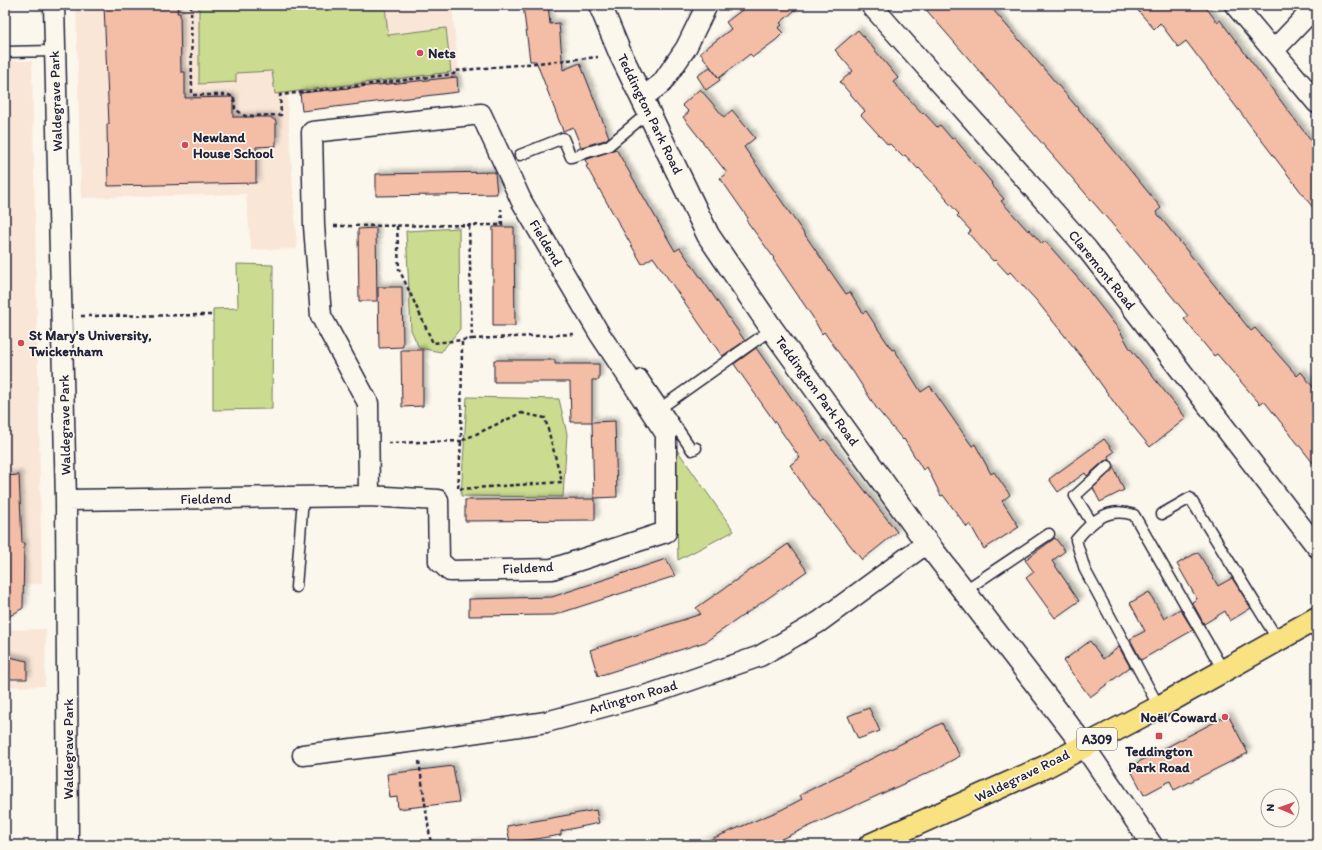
<svg xmlns="http://www.w3.org/2000/svg" width="1322" height="850" font-family="Itim,sans-serif">
<style>
.built{fill:#f9e6d7}
.green{fill:#cbdb8f;stroke:#767e65}
.building{fill:#f3bda6;stroke:#22223b;filter:url(#shadow)}
.lines{fill:none;stroke-linecap:round;stroke-linejoin:round}
.service-casing{stroke:#22223b;stroke-width:13}
.minor-casing{stroke:#22223b;stroke-width:23}
.tertiary-casing{stroke:#22223b;stroke-width:25}
.primary-casing{stroke:#22223b;stroke-width:25}
.path{stroke:#22223b;stroke-width:2.5;stroke-dasharray:4 3;stroke-linecap:butt}
.service{stroke:#fbf7ec;stroke-width:10}
.minor{stroke:#fbf7ec;stroke-width:20}
.tertiary{stroke:#fbf7ec;stroke-width:22}
.primary{stroke:#f8e281;stroke-width:22}
.poi-dot{fill:#d1495b;stroke:#fbf7ec;stroke-width:1.5}
.labels{text-anchor:middle;dominant-baseline:central;stroke-width:3.5;stroke-linejoin:round;paint-order:stroke}
.shield{fill:#fbf7ec;stroke:#636270;stroke-width:1}
.shield-label{font-size:13px;font-weight:bold;fill:#22223b}
.poi-label{font-size:14px;font-weight:bold;fill:#22223b;stroke:#fbf7ec;text-anchor:start}
.street-label{font-size:14px;fill:#22223b;stroke:#fbf7ec}
</style>
<defs>
<filter id="shadow"><feDropShadow dx="3.5" dy="-3.5" stdDeviation="2" flood-color="#0004"/></filter>
</defs>
<rect width="100%" height="100%" fill="#fbf7ec"/>
<filter id="ink" filterUnits="userSpaceOnUse"><feTurbulence type="fractalNoise" baseFrequency=".025" numOctaves="2"/><feDisplacementMap in="SourceGraphic" scale="8" xChannelSelector="R" yChannelSelector="G"/><feConvolveMatrix kernelMatrix="1 2 1 2 8 2 1 2 1" color-interpolation-filters="sRGB"/></filter>
<g filter="url(#ink)">
<path class="built" d="M 76,5 L 452,5 L 459,76 L 287,96 L 297,249 L 251,250 L 246,194 L 81,198 Z
M 5,61 L 32,61 L 42,584 L 5,584 Z
M 46,629 L 45,686 L 5,687 L 5,630 Z
M 483,836 L 484,845 L 440,845 L 440,843 Z"/>
<path class="green" d="M 199,5 L 385,5 L 388,35 L 446,28 L 451,72 L 275,94 L 272,71 L 236,73 L 236,82 L 199,84 Z
M 459,228 L 460,329 L 441,352 L 419,348 L 411,330 L 406,231 Z
M 237,264 L 273,265 L 272,409 L 213,410 L 213,309 L 238,308 Z
M 467,397 L 559,399 L 567,434 L 563,497 L 461,496 Z
M 675,447 L 734,531 L 678,560 Z"/>
<path class="building" d="M 104,5 L 178,5 L 177,13 L 180,13 L 181,72 L 185,72 L 185,98 L 233,97 L 233,117 L 270,117 L 276,121 L 276,146 L 256,147 L 256,183 L 108,186 L 107,124 L 109,124 Z
M 523,5 L 548,5 L 550,24 L 559,23 L 563,70 L 580,63 L 609,137 L 605,140 L 581,147 L 573,127 L 563,131 L 536,61 L 530,61 Z
M 749,5 L 801,5 L 780,23 L 782,25 L 778,28 L 783,33 L 776,40 L 753,57 L 750,54 L 719,78 L 700,53 L 731,29 L 726,22 Z
M 922,5 L 989,5 L 1112,148 L 1161,208 L 1156,212 L 1251,331 L 1255,328 L 1297,376 L 1301,372 L 1317,392 L 1317,468 L 1264,401 L 1260,404 L 1217,354 L 1214,356 L 1184,319 L 1188,316 L 1125,239 Z
M 1133,5 L 1204,5 L 1217,22 L 1220,20 L 1317,149 L 1317,213 L 1186,41 L 1178,47 L 1160,23 L 1154,29 Z
M 858,30 L 898,78 L 893,82 L 923,114 L 924,113 L 937,127 L 940,125 L 952,139 L 954,138 L 992,183 L 991,184 L 1004,199 L 1001,201 L 1028,231 L 1029,229 L 1042,244 L 1045,241 L 1083,284 L 1120,331 L 1129,347 L 1186,418 L 1150,447 L 1118,408 L 1084,360 L 1036,300 L 1010,272 L 1008,274 L 995,260 L 993,261 L 968,233 L 971,231 L 957,216 L 959,214 L 946,200 L 947,199 L 919,168 L 918,169 L 905,155 L 903,157 L 890,144 L 888,145 L 861,115 L 865,111 L 840,82 L 853,71 L 835,50 Z
M 710,67 L 720,80 L 706,90 L 697,76 Z
M 457,77 L 458,92 L 302,111 L 300,93 Z
M 700,89 L 724,117 L 732,110 L 755,138 L 744,147 L 846,294 L 850,292 L 863,313 L 866,311 L 892,350 L 894,349 L 921,392 L 930,386 L 972,446 L 975,444 L 991,474 L 994,472 L 1010,495 L 1002,501 L 1019,527 L 984,549 L 970,524 L 967,527 L 943,495 L 941,496 L 927,467 L 923,470 L 904,439 L 903,440 L 877,409 L 852,370 L 851,370 L 824,332 L 822,334 L 812,316 L 773,259 L 774,258 L 746,220 L 748,218 L 720,178 L 727,173 L 683,117 L 689,112 L 682,105 Z
M 616,149 L 675,251 L 680,248 L 745,341 L 722,356 L 653,257 L 642,264 L 586,166 L 588,165 L 585,160 Z
M 495,172 L 497,194 L 376,196 L 376,174 Z
M 493,227 L 514,227 L 515,326 L 493,326 Z
M 376,228 L 377,301 L 359,301 L 358,229 Z
M 378,287 L 402,287 L 403,347 L 379,348 Z
M 756,348 L 822,441 L 825,439 L 897,532 L 862,560 L 805,488 L 790,465 L 800,458 L 734,364 Z
M 401,350 L 423,350 L 423,406 L 402,407 Z
M 494,360 L 555,360 L 555,364 L 599,364 L 599,380 L 592,380 L 592,422 L 571,422 L 570,382 L 494,382 Z
M 615,421 L 617,497 L 594,498 L 592,422 Z
M 1104,439 L 1114,452 L 1108,456 L 1110,460 L 1104,461 L 1087,476 L 1085,473 L 1058,492 L 1049,479 Z
M 1114,468 L 1124,490 L 1100,502 L 1093,488 Z
M 19,475 L 22,543 L 24,543 L 23,608 L 5,619 L 5,476 Z
M 595,499 L 595,520 L 465,521 L 465,500 Z
M 1055,538 L 1065,551 L 1052,561 L 1079,601 L 1055,618 L 1026,578 L 1034,572 L 1025,560 Z
M 788,544 L 807,571 L 705,642 L 598,676 L 590,650 L 701,614 L 696,608 Z
M 1198,552 L 1218,586 L 1232,578 L 1251,608 L 1230,621 L 1225,611 L 1204,624 L 1192,602 L 1197,599 L 1177,564 Z
M 666,559 L 675,576 L 554,615 L 469,616 L 469,599 L 552,597 Z
M 1149,592 L 1164,619 L 1180,609 L 1193,630 L 1141,660 L 1130,639 L 1145,631 L 1130,603 Z
M 1090,641 L 1103,659 L 1119,647 L 1130,667 L 1090,697 L 1063,661 Z
M 5,656 L 27,661 L 27,679 L 5,679 Z
M 869,708 L 880,731 L 858,739 L 848,716 Z
M 1228,715 L 1248,753 L 1174,790 L 1170,781 L 1144,795 L 1129,767 Z
M 942,723 L 960,756 L 932,771 L 768,845 L 697,845 L 781,810 L 802,799 L 800,795 Z
M 453,766 L 459,802 L 398,809 L 397,797 L 390,798 L 387,774 Z
M 596,810 L 599,823 L 561,831 L 561,835 L 510,843 L 507,826 Z"/>
<g class="lines">
<g class="service-casing">
<path id="service" d="M 5,52 L 54,51
M 520,155 L 563,138 L 571,157 L 608,146 L 649,112
M 641,375 L 692,450 L 696,448
M 662,407 L 772,329
M 1162,514 L 1190,498 L 1278,640
M 1092,523 L 1075,496 L 1108,466
M 296,587 L 303,498
M 964,591 L 1049,534
M 1159,707 L 1085,570 L 1076,540 C 1092,521 1108,506 1134,515 L 1223,670"/>
</g>
<g class="minor-casing">
<path id="minor" d="M 54,5 L 66,500 L 68,845
M 871,5 L 1087,249 L 1317,547
M 1235,5 L 1317,103
M 1274,50 L 1317,5
M 642,98 L 662,83 L 686,48 L 707,5
M 66,500 L 369,496 L 438,500 L 439,561 L 450,571 L 552,569 L 666,532 L 666,434 L 599,333 L 522,202 L 481,114 L 312,132 L 314,226 L 321,316 L 368,403 L 369,496
M 1084,746 L 1152,845
M 303,755 L 416,741 L 546,722 L 651,694 L 760,656 L 819,622 L 927,543"/>
</g>
<g class="tertiary-casing">
<path id="tertiary" d="M 600,5 L 620,53 L 708,235 L 772,329 L 927,543 L 1084,746"/>
</g>
<g class="primary-casing">
<path id="primary" d="M 870,845 L 1047,766 L 1159,707 L 1317,618"/>
</g>
<path class="path" d="M 191,5 L 192,95 L 229,95 L 234,98 L 235,109 L 245,116 L 281,115 L 280,95 L 454,74 L 455,71 L 598,57
M 334,226 L 502,225 L 501,209
M 397,226 L 399,269 L 433,343 L 472,339 L 469,225
M 81,316 L 213,315
M 472,339 L 575,334
M 521,413 L 545,418 L 562,482 L 458,489 L 461,441 Z
M 388,443 L 461,441 L 462,340
M 419,761 L 431,845"/>
<use href="#service" class="service"/>
<use href="#minor" class="minor"/>
<use href="#tertiary" class="tertiary"/>
<use href="#primary" class="primary"/>
</g>
</g>
<g class="poi-dot">
<circle cx="420" cy="53" r="4"/>
<circle cx="185" cy="145" r="4"/>
<circle cx="21" cy="343" r="4"/>
<circle cx="1225" cy="717" r="4"/>
<rect x="1155" y="732" width="8" height="8" rx="2"/>
</g>
<g class="labels">
<rect class="shield" x="1077" y="728" width="40" height="22" rx="3"/>
<g class="shield-label">
<text x="1097" y="739">A309</text>
</g>
<g class="poi-label">
<text x="428" y="53">Nets</text>
<text x="193" y="137">Newland<tspan x="193" dy="16">House School</tspan></text>
<text x="29" y="335">St Mary's University,<tspan x="29" dy="16">Twickenham</tspan></text>
<text x="1217" y="717" text-anchor="end">Noël Coward</text>
<text x="1159" y="751" text-anchor="middle">Teddington<tspan x="1159" dy="16">Park Road</tspan></text>
</g>
<g class="street-label">
<text transform="translate(56 101) rotate(-92)">Waldegrave Park</text>
<text transform="translate(650 114) rotate(64)">Teddington Park Road</text>
<text transform="translate(546 243) rotate(59)">Fieldend</text>
<text transform="translate(1102 270) rotate(51)">Claremont Road</text>
<text transform="translate(817 391) rotate(54)">Teddington Park Road</text>
<text transform="translate(65 425) rotate(-91)">Waldegrave Park</text>
<text transform="translate(206 499) rotate(-1)">Fieldend</text>
<text transform="translate(528 568) rotate(-3)">Fieldend</text>
<text transform="translate(633 697) rotate(-16)">Arlington Road</text>
<text transform="translate(68 749) rotate(-90)">Waldegrave Park</text>
<text transform="translate(1022 776) rotate(-26)">Waldegrave Road</text>
</g>
</g>
<rect width="1322" height="850" fill="none" stroke="#fbf7ec" stroke-width="20"/>
<rect x="10" y="10" width="1302" height="830" fill="none" stroke="#22223b" stroke-width="1.5" filter="url(#ink)"/>
<g transform="translate(1280 808) rotate(272)"><circle r="19" fill="#fbf7ec" stroke="#a4a2a5"/>
<path d="M0-3L7 15L0 10L-7 15Z" fill="#d1495b"/>
<text y="-6" font-size="11" font-weight="bold" text-anchor="middle" fill="#22223b">N</text>
</g>
</svg>
